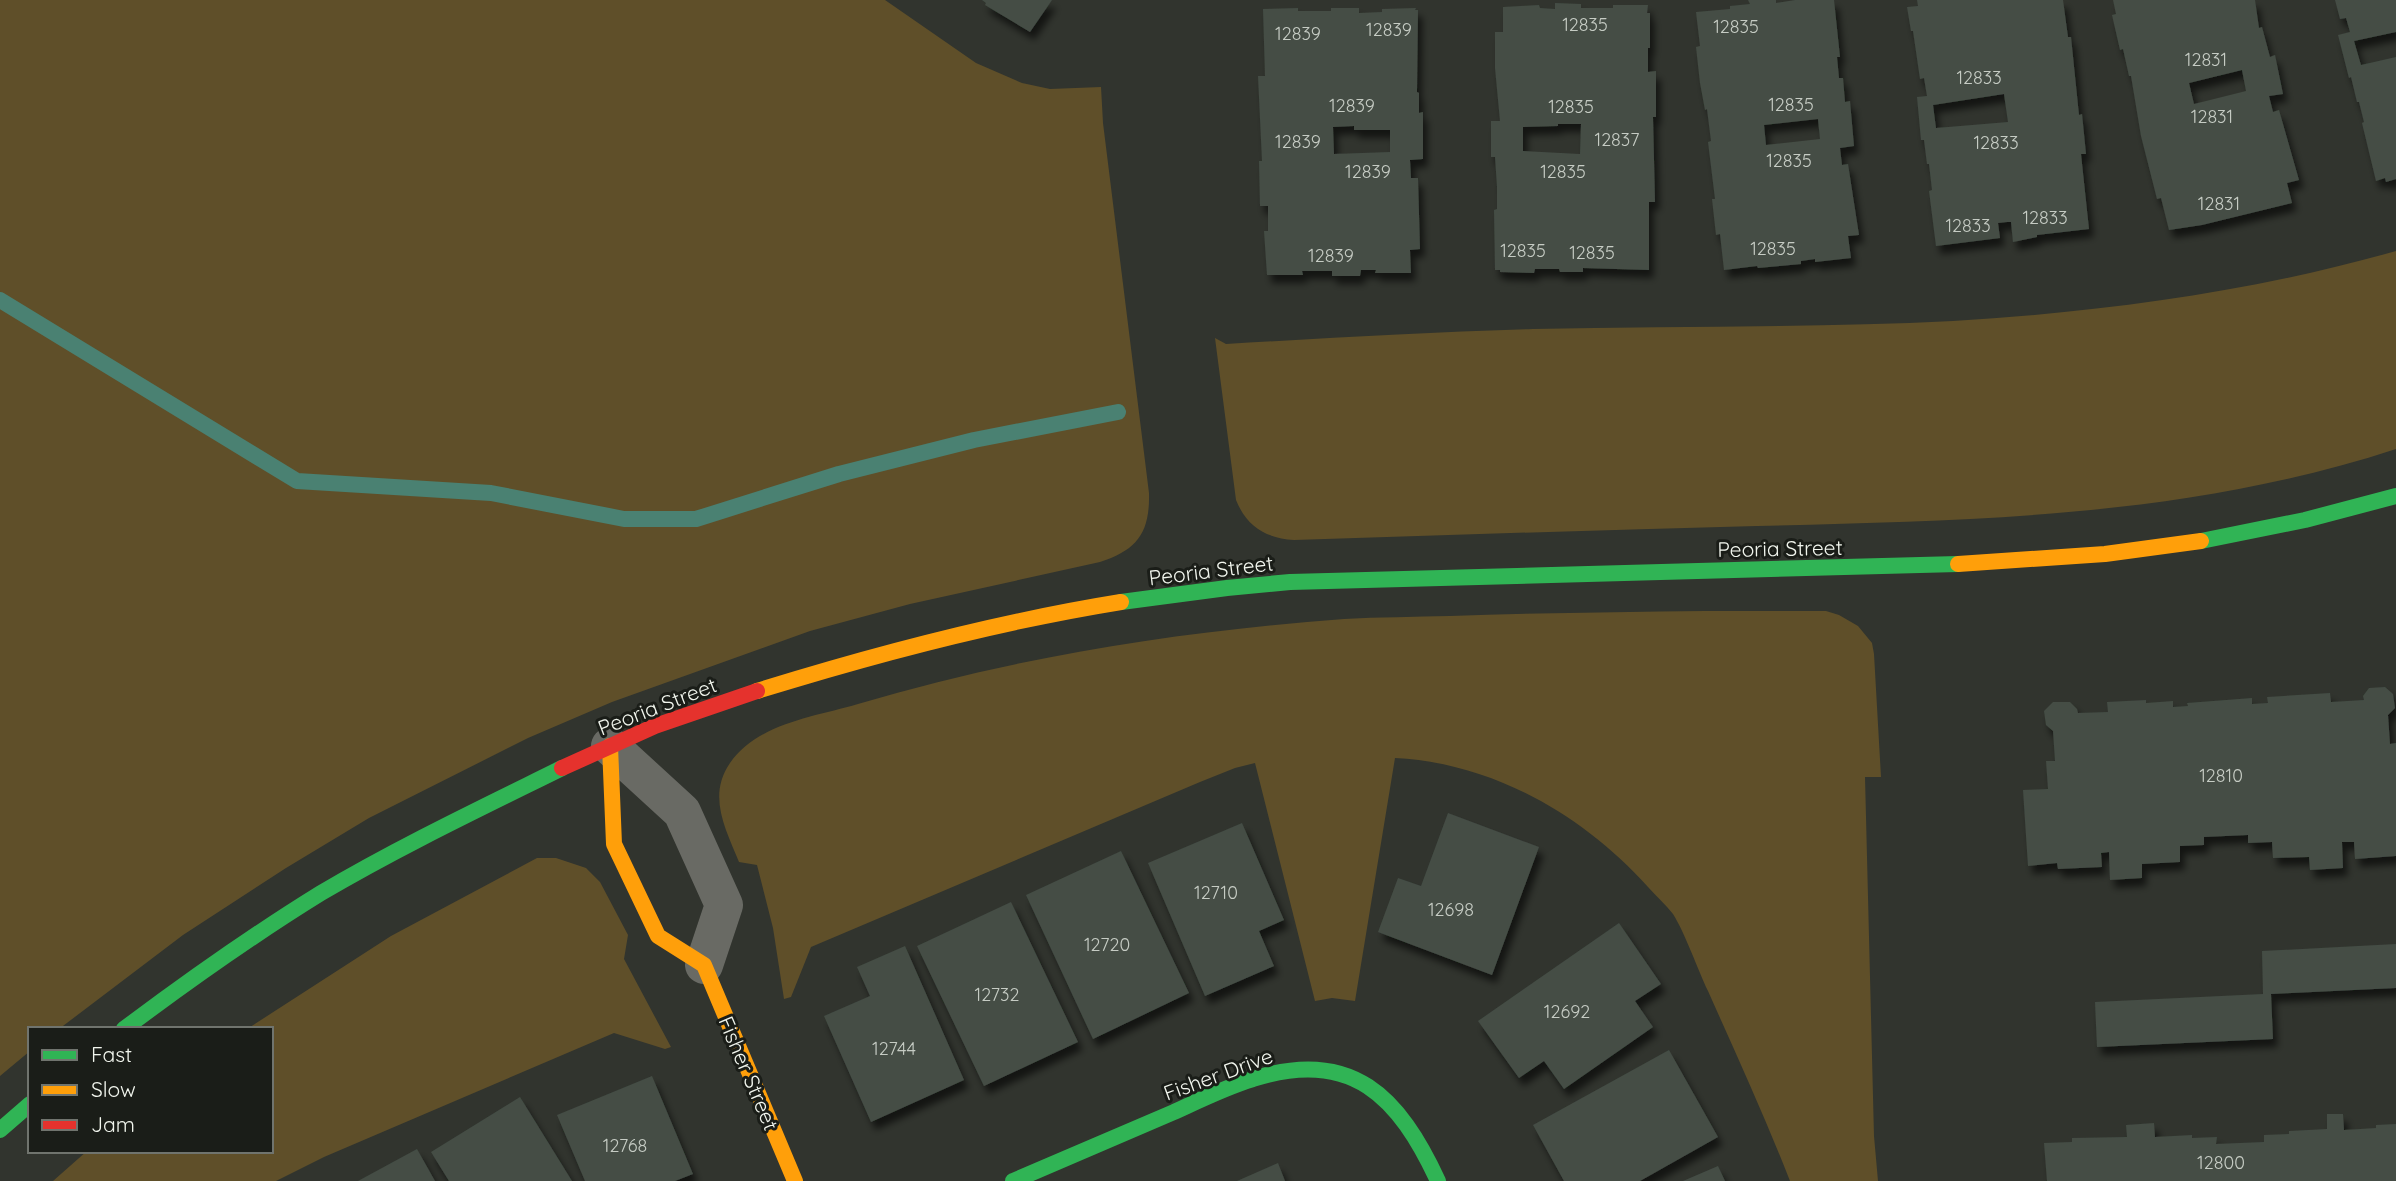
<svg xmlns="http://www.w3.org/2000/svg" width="2396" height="1181" font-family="Quicksand,sans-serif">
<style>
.green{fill:#5f4f29}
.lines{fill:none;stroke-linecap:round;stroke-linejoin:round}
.stream{stroke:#4a8172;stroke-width:16}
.building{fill:#444d45;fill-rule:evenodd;filter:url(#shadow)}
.street{stroke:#696a64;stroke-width:38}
.fast{stroke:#30b455;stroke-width:16}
.slow{stroke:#ff9f0a;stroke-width:16}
.jam{stroke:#e5322d;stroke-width:16}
.labels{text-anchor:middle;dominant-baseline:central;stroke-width:6;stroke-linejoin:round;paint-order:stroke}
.number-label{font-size:18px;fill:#c6ccc4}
.street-label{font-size:21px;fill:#f2f6ee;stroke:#1a1d18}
</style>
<defs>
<filter id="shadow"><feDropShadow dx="4.5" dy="8" stdDeviation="3.5" flood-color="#0009"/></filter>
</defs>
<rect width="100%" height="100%" fill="#31342e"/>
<path class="green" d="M 0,0 L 885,0 L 976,63 L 1022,83 L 1050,89 L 1101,87 L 1103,123 L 1149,493 C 1150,533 1137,550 1100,562 L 910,604 L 810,631 L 612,702 L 528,738 L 369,818 L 286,868 L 183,935 L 59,1029 L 30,1029 L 30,1051 L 0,1076 Z
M 2396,251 L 2396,449 C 2185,518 1976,520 1757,526 C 1602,530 1448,535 1294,540 C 1266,538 1247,527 1236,500 L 1215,338 L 1226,344 C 1328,338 1430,332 1533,329 C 1673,326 1813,328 1953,321 C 2102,312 2252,292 2396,251 Z
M 1705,611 L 1826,611 L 1839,615 L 1858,626 L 1872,643 L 1874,654 L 1881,777 L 1865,777 L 1874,1136 L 1878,1181 L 1790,1181 C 1765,1117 1736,1054 1708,991 C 1698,970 1685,933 1673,914 C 1666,905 1656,896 1648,887 C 1583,815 1493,763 1395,758 L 1355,1001 L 1332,998 L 1315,1001 L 1255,763 L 1235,768 L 1200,782 L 811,947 L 791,997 L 784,999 L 773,928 L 757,865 L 739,862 C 726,830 707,796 730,763 C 758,723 814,717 858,704 C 1016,657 1180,631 1344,619 C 1379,617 1415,617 1450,616 C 1535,613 1620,612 1705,611 Z
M 537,858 L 556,858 L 586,868 L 600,882 L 628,935 L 624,959 L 671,1047 L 665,1049 L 614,1033 L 324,1157 L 276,1181 L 53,1181 L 87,1151 L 271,1151 L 271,1029 L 247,1029 L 391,936 Z"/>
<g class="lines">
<path class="stream" d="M 0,300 L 297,481 L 491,493 L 624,519 L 696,519 L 839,474 L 974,440 L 1118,412"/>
</g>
<path class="building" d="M 982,0 L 1052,0 L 1030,32 L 985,5 L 986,3 Z
M 1748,0 L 1776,0 L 1776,3 L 1795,0 L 1834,0 L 1840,57 L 1837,57 L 1839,78 L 1843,78 L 1845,102 L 1850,101 L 1854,146 L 1840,148 L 1842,165 L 1848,164 L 1859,235 L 1848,236 L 1851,258 L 1815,262 L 1815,259 L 1801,261 L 1801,264 L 1758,268 L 1757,266 L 1724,270 L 1720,234 L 1716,235 L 1712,199 L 1715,199 L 1708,142 L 1711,141 L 1707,109 L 1705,110 L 1700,83 L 1696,47 L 1700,46 L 1696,12 L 1730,9 L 1730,6 L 1750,4 ZM 1818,119 L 1820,139 L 1766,145 L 1764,125 Z
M 1917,0 L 2063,0 L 2068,37 L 2071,37 L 2079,115 L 2082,114 L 2086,154 L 2081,154 L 2089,229 L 2037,235 L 2037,237 L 2013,242 L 2011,222 L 2007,222 L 1998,223 L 2000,238 L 1936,246 L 1929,191 L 1932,190 L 1929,164 L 1927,164 L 1924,140 L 1921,140 L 1917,97 L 1927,96 L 1924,78 L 1920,79 L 1913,31 L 1911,31 L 1907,7 L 1918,6 ZM 2004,94 L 2008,122 L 1936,128 L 1933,105 Z
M 2113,0 L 2255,0 L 2259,28 L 2262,27 L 2270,57 L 2275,55 L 2283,94 L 2269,96 L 2273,112 L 2279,110 L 2299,180 L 2287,183 L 2292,203 L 2202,225 L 2169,230 L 2161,198 L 2157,199 L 2141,136 L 2131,76 L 2129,76 L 2123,49 L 2120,50 L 2112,15 L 2116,14 ZM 2242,70 L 2246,91 L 2194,104 L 2189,83 Z
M 2335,0 L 2396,0 L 2396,32 L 2354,41 L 2361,65 L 2396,57 L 2396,179 L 2386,182 L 2385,178 L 2376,181 L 2362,123 L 2364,122 L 2359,102 L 2357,102 L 2351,77 L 2349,78 L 2338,35 L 2350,32 L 2346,18 L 2340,19 Z
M 1555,3 L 1581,4 L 1581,8 L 1613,8 L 1613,5 L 1648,5 L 1647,13 L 1650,13 L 1650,48 L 1648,48 L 1648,72 L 1656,71 L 1656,117 L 1653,117 L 1655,202 L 1649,202 L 1649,270 L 1583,268 L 1583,272 L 1560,272 L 1559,269 L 1535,269 L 1534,273 L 1500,272 L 1500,270 L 1495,270 L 1494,210 L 1497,209 L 1497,187 L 1495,157 L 1491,157 L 1491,121 L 1500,121 L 1495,68 L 1495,32 L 1503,32 L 1503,7 L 1539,5 L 1540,8 L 1555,9 ZM 1558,124 L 1581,124 L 1580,154 L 1523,151 L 1523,127 L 1558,126 Z
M 1298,8 L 1298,11 L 1331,11 L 1331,8 L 1359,8 L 1359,13 L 1382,12 L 1382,9 L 1416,8 L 1415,10 L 1418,10 L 1417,92 L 1419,93 L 1419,113 L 1423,112 L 1423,159 L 1410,160 L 1411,178 L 1418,178 L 1420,249 L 1410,250 L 1411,273 L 1375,273 L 1376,270 L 1361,270 L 1360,276 L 1332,276 L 1332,271 L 1302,271 L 1303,275 L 1267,275 L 1264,231 L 1268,231 L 1268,206 L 1260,206 L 1259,161 L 1262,161 L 1258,76 L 1265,76 L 1263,9 ZM 1354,126 L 1354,130 L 1390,130 L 1390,152 L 1334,154 L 1333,127 Z
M 2385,687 L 2393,694 L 2395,708 L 2388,715 L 2390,744 L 2396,743 L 2396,856 L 2355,859 L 2354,842 L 2342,842 L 2343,868 L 2310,870 L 2309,857 L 2273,858 L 2272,842 L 2248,843 L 2248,835 L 2204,837 L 2204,845 L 2180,846 L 2180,862 L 2142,864 L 2142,878 L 2110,880 L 2109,852 L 2101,853 L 2102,867 L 2058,869 L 2057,863 L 2028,866 L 2023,790 L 2048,789 L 2046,761 L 2055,761 L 2053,731 L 2046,725 L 2044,711 L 2053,702 L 2070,702 L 2077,709 L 2078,713 L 2108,712 L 2107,702 L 2146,700 L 2146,703 L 2173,701 L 2173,707 L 2188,706 L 2187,703 L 2252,698 L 2252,704 L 2268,703 L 2267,697 L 2330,693 L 2331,702 L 2364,700 L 2363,696 L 2369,688 Z
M 1448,813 L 1539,847 L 1492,975 L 1378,932 L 1398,878 L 1421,886 Z
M 1242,823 L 1284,920 L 1259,931 L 1274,966 L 1205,996 L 1148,863 Z
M 1121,851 L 1189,993 L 1093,1039 L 1026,895 Z
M 1011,902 L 1078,1042 L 984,1086 L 917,946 Z
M 1619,923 L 1661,984 L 1635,1001 L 1653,1027 L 1564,1089 L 1544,1061 L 1519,1078 L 1478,1021 Z
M 2396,944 L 2396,988 L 2271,994 L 2273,1039 L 2097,1047 L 2095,1002 L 2263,994 L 2262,951 Z
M 905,946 L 964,1080 L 871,1122 L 824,1016 L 870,996 L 857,967 Z
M 1669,1050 L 1718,1137 L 1640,1181 L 1564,1181 L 1533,1125 Z
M 652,1076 L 693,1174 L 675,1181 L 585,1181 L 557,1115 Z
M 520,1097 L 572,1181 L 449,1181 L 431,1152 Z
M 2327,1114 L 2343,1114 L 2344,1130 L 2376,1128 L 2376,1125 L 2396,1124 L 2396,1181 L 2047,1181 L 2044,1143 L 2072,1142 L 2072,1138 L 2127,1137 L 2126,1125 L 2154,1123 L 2155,1137 L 2192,1135 L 2192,1138 L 2217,1137 L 2216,1144 L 2264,1142 L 2264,1135 L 2289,1134 L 2289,1131 L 2327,1129 Z
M 417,1149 L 435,1181 L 358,1181 Z
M 1278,1163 L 1285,1181 L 1237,1181 Z
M 1718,1166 L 1725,1181 L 1683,1181 Z"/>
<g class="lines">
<path class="street" d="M 610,746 L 682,812 L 724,905 L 704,965"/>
<path class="fast" d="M 2201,541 L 2305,520 L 2396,496
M 1121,602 L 1227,588 L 1290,582 L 1958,564
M 124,1029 C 188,981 253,935 321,893 C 399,847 481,808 562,768
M 0,1130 L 30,1104
M 1013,1181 C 1067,1158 1121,1135 1174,1112 C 1200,1100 1226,1087 1253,1079 C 1352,1047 1399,1097 1438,1181"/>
<path class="slow" d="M 1958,564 L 2105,554 L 2201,541
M 757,691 C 876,654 997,622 1121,602
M 610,746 L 614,844 L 658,936 L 704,965 L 795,1181"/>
<path class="jam" d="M 562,768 L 655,726 L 757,691"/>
</g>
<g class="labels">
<g class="number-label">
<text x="1585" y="24">12835</text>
<text x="1736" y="26">12835</text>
<text x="1389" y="29">12839</text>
<text x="1298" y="33">12839</text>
<text x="2206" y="59">12831</text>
<text x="1979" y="77">12833</text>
<text x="1791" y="104">12835</text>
<text x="1352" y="105">12839</text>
<text x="1571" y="106">12835</text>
<text x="2212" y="116">12831</text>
<text x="1617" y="139">12837</text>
<text x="1298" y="141">12839</text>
<text x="1996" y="142">12833</text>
<text x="1789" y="160">12835</text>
<text x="1368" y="171">12839</text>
<text x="1563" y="171">12835</text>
<text x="2219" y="203">12831</text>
<text x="2045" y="217">12833</text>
<text x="1968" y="225">12833</text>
<text x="1773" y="248">12835</text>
<text x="1523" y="250">12835</text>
<text x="1592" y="252">12835</text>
<text x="1331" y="255">12839</text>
<text x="2221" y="775">12810</text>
<text x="1216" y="892">12710</text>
<text x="1451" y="909">12698</text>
<text x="1107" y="944">12720</text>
<text x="997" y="994">12732</text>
<text x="1567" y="1011">12692</text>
<text x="894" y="1048">12744</text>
<text x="625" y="1145">12768</text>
<text x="2221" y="1162">12800</text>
</g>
<g class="street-label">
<text transform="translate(1780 548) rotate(-1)">Peoria Street</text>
<text transform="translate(1211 570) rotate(-7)">Peoria Street</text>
<text transform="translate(657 706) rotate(-21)">Peoria Street</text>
<text transform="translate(749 1073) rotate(67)">Fisher Street</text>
<text transform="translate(1218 1074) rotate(-20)">Fisher Drive</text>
</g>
</g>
<rect x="28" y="1027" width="245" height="126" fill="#1a1d18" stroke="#70746e" stroke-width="2"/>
<rect x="42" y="1050" width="35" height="10" fill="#30b455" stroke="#70746e" stroke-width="2"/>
<text x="91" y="1062" font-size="21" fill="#f2f6ee">Fast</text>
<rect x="42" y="1085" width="35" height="10" fill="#ff9f0a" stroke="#70746e" stroke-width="2"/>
<text x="91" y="1097" font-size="21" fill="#f2f6ee">Slow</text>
<rect x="42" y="1120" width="35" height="10" fill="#e5322d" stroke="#70746e" stroke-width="2"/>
<text x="91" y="1132" font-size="21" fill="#f2f6ee">Jam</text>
</svg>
